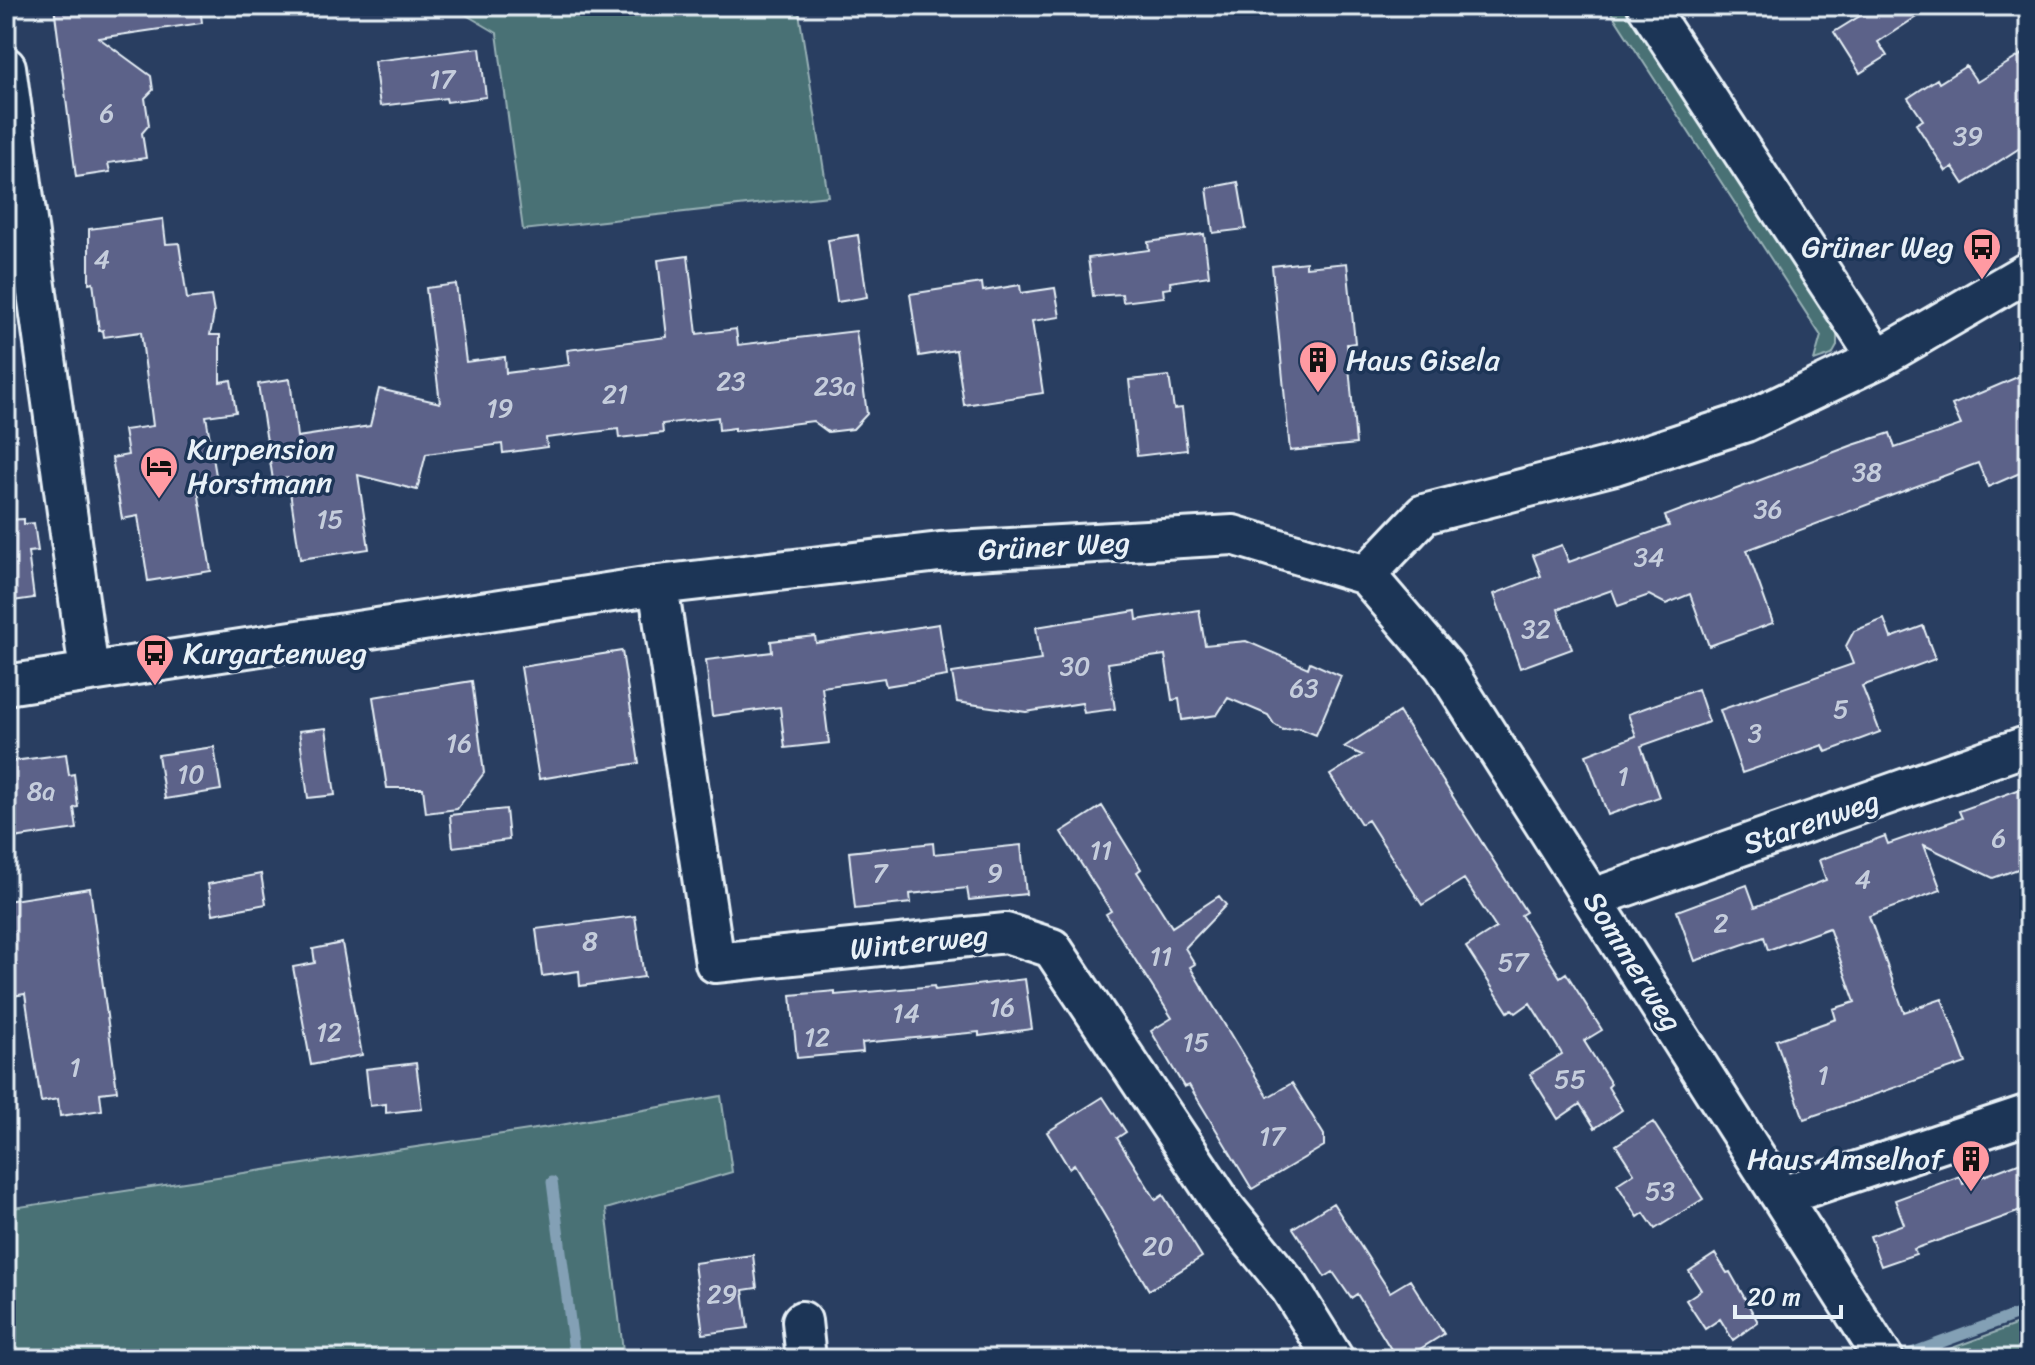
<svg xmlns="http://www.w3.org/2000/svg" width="2035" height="1365" font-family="Sriracha,sans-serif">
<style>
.green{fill:#497175;stroke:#98b1b6;stroke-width:2}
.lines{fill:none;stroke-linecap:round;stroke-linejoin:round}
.stream{stroke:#83a0b5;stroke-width:11}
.building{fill:#5b6289;stroke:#e8f1f8;stroke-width:2}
.minor-casing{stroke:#e8f1f8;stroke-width:44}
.minor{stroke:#1d3557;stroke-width:38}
.labels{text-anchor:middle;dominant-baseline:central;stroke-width:7;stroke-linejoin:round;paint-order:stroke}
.number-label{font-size:26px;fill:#c5cddc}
.poi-label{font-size:30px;fill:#e8f1f8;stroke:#1d3557;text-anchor:start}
.street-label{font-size:30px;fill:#e8f1f8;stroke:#1d3557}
</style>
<rect width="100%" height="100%" fill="#293e61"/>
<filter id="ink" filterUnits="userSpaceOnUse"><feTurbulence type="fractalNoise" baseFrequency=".0125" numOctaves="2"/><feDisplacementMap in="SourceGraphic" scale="16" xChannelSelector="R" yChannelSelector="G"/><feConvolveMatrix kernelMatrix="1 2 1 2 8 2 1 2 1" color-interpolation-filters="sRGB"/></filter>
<g filter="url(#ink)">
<path class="green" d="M 451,6 L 798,6 L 828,196 L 523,230 L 497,33 Z
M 1607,6 L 1629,6 L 1837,327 L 1837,346 L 1832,355 L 1814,361 L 1821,336 Z
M 721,1096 L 732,1172 L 606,1209 L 624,1359 L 6,1359 L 6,1209 L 555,1126 Z
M 2029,1320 L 2029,1359 L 1922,1359 Z"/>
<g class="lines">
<path class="stream" d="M 552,1182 L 575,1359
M 1909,1354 L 2029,1310"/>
</g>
<path class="building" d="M 54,6 L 200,6 L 202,23 L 99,38 L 151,76 L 153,90 L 145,98 L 149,125 L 142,133 L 146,158 L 108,163 L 110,172 L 76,177 Z
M 1876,6 L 1933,6 L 1878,42 L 1887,56 L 1860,73 L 1834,32 Z
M 480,48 L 486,97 L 447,102 L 446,98 L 380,106 L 374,61 Z
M 2029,50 L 2029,142 L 1964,184 L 1953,167 L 1946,171 L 1916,124 L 1923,120 L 1908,98 L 1937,79 L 1939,83 L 1966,66 L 1977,82 Z
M 1238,182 L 1246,229 L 1213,233 L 1207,188 Z
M 163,219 L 166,244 L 179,243 L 187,299 L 211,296 L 214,313 L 210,335 L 220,335 L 220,382 L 231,380 L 236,412 L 206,416 L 217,481 L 197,484 L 211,571 L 148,581 L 138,516 L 122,519 L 112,458 L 128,455 L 124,430 L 153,426 L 141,332 L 104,337 L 103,330 L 99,331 L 93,282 L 89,283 L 89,229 Z
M 1204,234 L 1209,276 L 1170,282 L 1171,288 L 1163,289 L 1164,297 L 1123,302 L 1122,294 L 1093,296 L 1088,258 L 1149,250 L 1148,242 Z
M 858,235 L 867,297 L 837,302 L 828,240 Z
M 688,256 L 697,334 L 736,329 L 738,345 L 856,331 L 867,414 L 853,429 L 828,432 L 813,421 L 735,431 L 735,428 L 719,430 L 718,417 L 662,424 L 663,433 L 619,438 L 618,429 L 546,438 L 547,447 L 503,453 L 502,444 L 426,454 L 417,490 L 358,475 L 369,549 L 300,559 L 288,478 L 273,480 L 258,384 L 290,379 L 297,437 L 370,426 L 379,389 L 440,403 L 426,288 L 456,284 L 466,362 L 505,357 L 506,373 L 569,365 L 567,350 L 667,337 L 658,260 Z
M 1306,262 L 1306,267 L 1347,263 L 1355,343 L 1347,344 L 1356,444 L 1290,451 L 1272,266 Z
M 982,283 L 983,291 L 1020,285 L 1021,293 L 1055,288 L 1060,317 L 1032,321 L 1043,393 L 964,405 L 956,350 L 919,356 L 910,294 Z
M 2029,372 L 2029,469 L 1988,487 L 1978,463 L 1747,550 L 1773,623 L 1709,646 L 1690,594 L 1666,604 L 1649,595 L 1618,606 L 1612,590 L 1558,609 L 1572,649 L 1520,668 L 1494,594 L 1541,576 L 1533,555 L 1562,545 L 1569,562 L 1669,526 L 1665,516 L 1853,445 L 1890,433 L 1895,448 L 1961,425 L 1952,405 Z
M 1169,376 L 1174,409 L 1182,408 L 1187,450 L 1137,456 L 1129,380 Z
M 24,519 L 24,524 L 34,523 L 38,551 L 28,552 L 34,598 L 6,602 L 6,520 Z
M 1199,610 L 1205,645 L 1246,641 L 1308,668 L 1310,662 L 1341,676 L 1316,735 L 1299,728 L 1283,730 L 1274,724 L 1268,715 L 1228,698 L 1217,715 L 1182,720 L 1179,699 L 1172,700 L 1165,655 L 1108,663 L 1115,709 L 1084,713 L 1082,703 L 1026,712 L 957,702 L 952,673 L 1041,660 L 1036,627 L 1136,611 L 1137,620 Z
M 1884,619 L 1891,638 L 1923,626 L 1935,659 L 1862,686 L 1880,732 L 1826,752 L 1823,745 L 1742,773 L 1720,710 L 1853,664 L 1846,646 L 1854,631 Z
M 939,624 L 947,676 L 886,686 L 884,678 L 822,687 L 829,743 L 785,748 L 780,707 L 712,716 L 706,660 L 772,652 L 771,641 L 815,636 L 816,643 Z
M 622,651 L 639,763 L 539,779 L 521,667 Z
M 472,681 L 484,773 L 457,809 L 426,813 L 423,788 L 387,788 L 373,697 Z
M 1698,689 L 1709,722 L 1641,746 L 1659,797 L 1608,815 L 1586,755 L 1636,736 L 1628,714 Z
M 1399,712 L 1526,912 L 1521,915 L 1560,977 L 1566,973 L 1602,1030 L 1584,1041 L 1611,1084 L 1608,1087 L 1622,1110 L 1595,1128 L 1580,1104 L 1558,1119 L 1530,1074 L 1562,1054 L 1530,1003 L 1516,1013 L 1512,1009 L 1508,1012 L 1466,947 L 1496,928 L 1464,879 L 1422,905 L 1368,820 L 1361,824 L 1330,775 L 1362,755 L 1344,747 Z
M 326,728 L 335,795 L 308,798 L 299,731 Z
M 214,747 L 221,790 L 165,799 L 158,755 Z
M 66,754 L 69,775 L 74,774 L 78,807 L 74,808 L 77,829 L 6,839 L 6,762 Z
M 2029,786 L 2029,865 L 1993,878 L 1924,845 L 1941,890 L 1869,916 L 1904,1012 L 1942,999 L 1966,1063 L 1804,1119 L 1776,1040 L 1836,1019 L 1833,1009 L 1855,1002 L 1829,928 L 1768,950 L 1764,937 L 1695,961 L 1677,911 L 1747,885 L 1755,907 L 1826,880 L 1819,860 L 1885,836 L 1888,844 L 1962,818 L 1959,811 Z
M 1102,806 L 1141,869 L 1137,872 L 1172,927 L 1219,896 L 1226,905 L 1185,948 L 1195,964 L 1190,967 L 1268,1097 L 1292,1083 L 1324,1135 L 1324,1146 L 1252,1189 L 1189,1085 L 1184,1087 L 1151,1031 L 1172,1018 L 1106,914 L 1111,911 L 1061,832 Z
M 506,809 L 509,840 L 453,847 L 450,815 Z
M 933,843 L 934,854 L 1021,845 L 1026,894 L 969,900 L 967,888 L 910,894 L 911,903 L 855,909 L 849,852 Z
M 261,874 L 266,904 L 213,914 L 208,884 Z
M 90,888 L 117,1091 L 100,1093 L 102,1110 L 60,1116 L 58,1099 L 41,1102 L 25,994 L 6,997 L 6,901 Z
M 635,916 L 644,977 L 580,986 L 579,971 L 542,976 L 536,929 Z
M 342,943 L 362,1055 L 311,1065 L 293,967 L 315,963 L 313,949 Z
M 1025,979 L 1032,1029 L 979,1036 L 979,1032 L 862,1043 L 863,1052 L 797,1058 L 791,995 L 835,991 L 835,995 L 934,986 L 935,990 Z
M 416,1063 L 422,1109 L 386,1113 L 386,1104 L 370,1106 L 366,1069 Z
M 1103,1097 L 1126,1132 L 1117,1138 L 1156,1200 L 1163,1195 L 1202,1257 L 1149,1290 L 1074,1164 L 1069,1168 L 1047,1132 Z
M 1653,1122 L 1703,1199 L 1655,1229 L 1644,1213 L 1638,1217 L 1617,1184 L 1634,1173 L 1616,1145 Z
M 2029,1159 L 2029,1208 L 1914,1249 L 1916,1254 L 1881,1266 L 1870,1236 L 1904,1224 L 1895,1200 L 1960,1176 L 1963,1184 Z
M 1333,1203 L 1390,1292 L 1410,1280 L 1444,1334 L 1404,1359 L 1397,1359 L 1357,1294 L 1351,1298 L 1333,1272 L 1325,1277 L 1293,1228 Z
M 1715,1254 L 1727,1273 L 1730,1272 L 1758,1322 L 1733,1340 L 1720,1319 L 1705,1329 L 1686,1300 L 1701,1290 L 1689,1271 Z
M 753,1255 L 757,1288 L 743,1290 L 748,1328 L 703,1334 L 694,1263 Z"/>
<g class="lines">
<g class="minor-casing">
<path id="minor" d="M 1647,6 L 1878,359
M 6,67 L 89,672
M 1366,575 L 1444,666 L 1884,1359
M 658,585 L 715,963 L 1006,933 L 1052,948 L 1225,1208 L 1290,1288 L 1334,1359
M 6,685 L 658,585 L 940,552 L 1233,535 L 1366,575 L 1424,514 L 1615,465 L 1746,422 L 1878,359 L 2029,271
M 1593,898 L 2029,745
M 1782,1196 L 2029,1114
M 802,1321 L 806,1359"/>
</g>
<use href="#minor" class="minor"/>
</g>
</g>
<defs>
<g id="bus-pin" transform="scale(2)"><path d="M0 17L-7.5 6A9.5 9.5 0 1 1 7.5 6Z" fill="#ff9aa2" stroke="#1d3557"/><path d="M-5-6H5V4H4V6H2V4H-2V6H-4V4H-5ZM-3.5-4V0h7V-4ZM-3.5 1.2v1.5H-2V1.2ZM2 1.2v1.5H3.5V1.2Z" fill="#111"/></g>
<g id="building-pin" transform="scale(2)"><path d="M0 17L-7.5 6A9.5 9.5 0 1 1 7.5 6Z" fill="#ff9aa2" stroke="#1d3557"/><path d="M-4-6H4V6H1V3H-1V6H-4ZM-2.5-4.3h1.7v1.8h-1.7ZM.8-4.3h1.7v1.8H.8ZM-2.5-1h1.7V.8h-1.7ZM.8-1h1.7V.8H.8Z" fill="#111"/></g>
<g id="hotel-pin" transform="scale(2)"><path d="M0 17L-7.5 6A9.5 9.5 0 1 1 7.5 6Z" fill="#ff9aa2" stroke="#1d3557"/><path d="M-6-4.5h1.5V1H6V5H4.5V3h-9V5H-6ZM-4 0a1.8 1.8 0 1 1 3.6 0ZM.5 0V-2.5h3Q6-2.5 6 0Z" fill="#111"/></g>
</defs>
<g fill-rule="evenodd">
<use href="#bus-pin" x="1982" y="247"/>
<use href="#building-pin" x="1318" y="360"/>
<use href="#hotel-pin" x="159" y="466"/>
<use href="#bus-pin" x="155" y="653"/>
<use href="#building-pin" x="1971" y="1159"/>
</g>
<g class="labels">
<g class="number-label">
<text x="442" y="79">17</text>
<text x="107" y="113">6</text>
<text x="1968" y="136">39</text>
<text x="102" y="259">4</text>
<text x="731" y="381">23</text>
<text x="835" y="386">23a</text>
<text x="615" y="394">21</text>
<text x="500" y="408">19</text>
<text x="1867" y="472">38</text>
<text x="1768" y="509">36</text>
<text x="330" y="519">15</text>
<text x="1649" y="557">34</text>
<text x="1536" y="629">32</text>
<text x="1075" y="666">30</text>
<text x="1304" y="688">63</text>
<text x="1841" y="709">5</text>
<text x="1755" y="733">3</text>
<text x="459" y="743">16</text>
<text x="191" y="774">10</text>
<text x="1623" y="776">1</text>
<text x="41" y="791">8a</text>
<text x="1999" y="838">6</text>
<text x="1101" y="850">11</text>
<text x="880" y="873">7</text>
<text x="995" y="873">9</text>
<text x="1863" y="879">4</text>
<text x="1721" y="923">2</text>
<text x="590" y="941">8</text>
<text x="1161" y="956">11</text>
<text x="1513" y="962">57</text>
<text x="1002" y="1007">16</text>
<text x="906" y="1013">14</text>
<text x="329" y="1032">12</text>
<text x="817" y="1037">12</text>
<text x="1196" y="1042">15</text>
<text x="75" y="1067">1</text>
<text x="1823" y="1075">1</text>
<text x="1570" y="1079">55</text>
<text x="1272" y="1136">17</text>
<text x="1660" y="1191">53</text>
<text x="1158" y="1246">20</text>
<text x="722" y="1294">29</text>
</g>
<g class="poi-label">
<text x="1954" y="247" text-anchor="end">Grüner Weg</text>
<text x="1346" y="360">Haus Gisela</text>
<text x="187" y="449">Kurpension<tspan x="187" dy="34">Horstmann</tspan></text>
<text x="183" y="653">Kurgartenweg</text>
<text x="1943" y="1159" text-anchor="end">Haus Amselhof</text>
</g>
<g class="street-label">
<text transform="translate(1054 546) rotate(-3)">Grüner Weg</text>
<text transform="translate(1811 822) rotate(-19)">Starenweg</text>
<text transform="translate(919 942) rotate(-6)">Winterweg</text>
<text transform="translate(1633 961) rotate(58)">Sommerweg</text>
</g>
</g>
<rect width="2035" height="1365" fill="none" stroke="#1d3557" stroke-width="32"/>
<rect x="16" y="16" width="2003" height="1333" fill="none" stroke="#e8f1f8" stroke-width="3" filter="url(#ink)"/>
<path d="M1735 1305v12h106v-12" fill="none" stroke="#e8f1f8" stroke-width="4"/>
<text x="1747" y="1305" font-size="24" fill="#e8f1f8" stroke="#1d3557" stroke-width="6" paint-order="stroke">20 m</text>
</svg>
